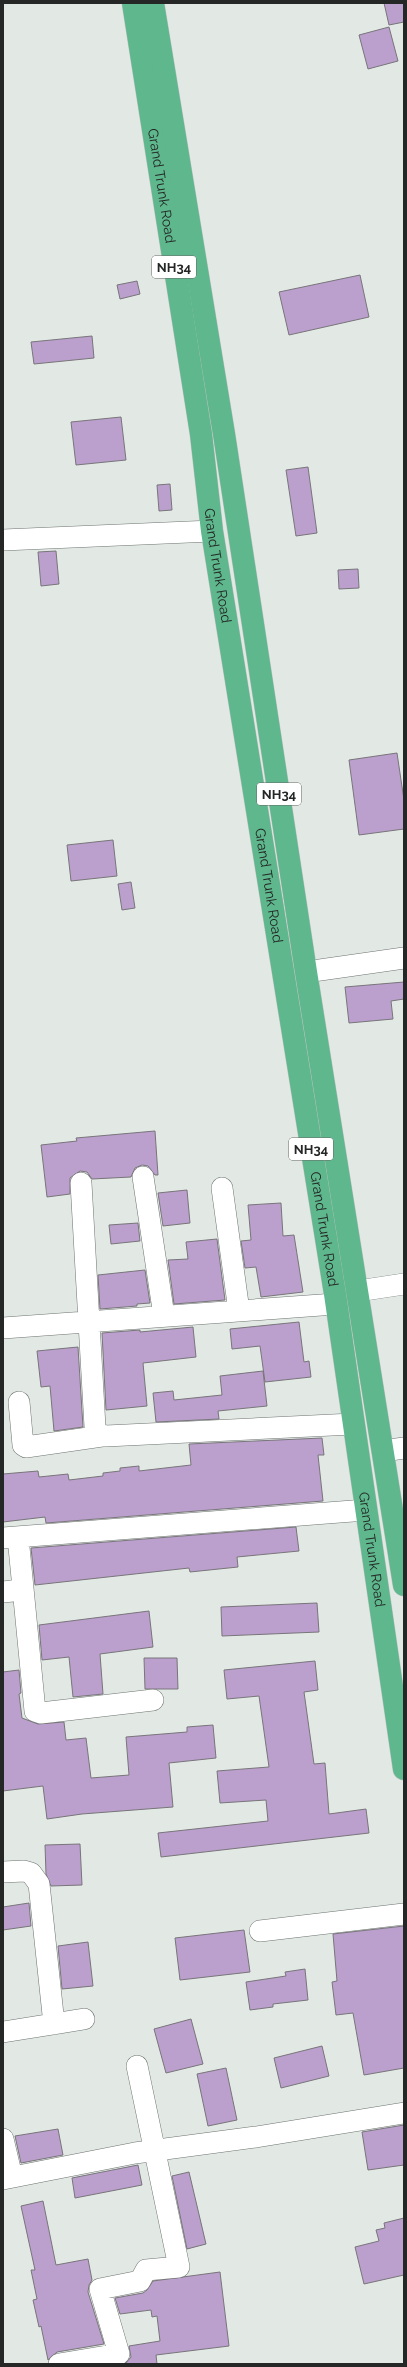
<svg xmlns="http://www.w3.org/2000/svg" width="407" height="2367" font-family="Raleway,sans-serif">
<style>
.building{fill:#bb9fcc;stroke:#78757a}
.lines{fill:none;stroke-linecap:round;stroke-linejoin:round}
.minor-casing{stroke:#6e7470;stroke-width:22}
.highway-casing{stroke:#c2c3c2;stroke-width:23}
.minor{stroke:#fff;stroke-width:21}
.highway{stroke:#5eb78d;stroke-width:22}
.labels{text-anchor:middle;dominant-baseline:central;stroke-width:3.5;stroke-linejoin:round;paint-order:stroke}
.shield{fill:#fff;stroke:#666866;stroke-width:1}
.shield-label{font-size:13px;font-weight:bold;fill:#242725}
.street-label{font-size:14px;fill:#242725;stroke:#fff}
</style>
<rect width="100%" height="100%" fill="#e2e9e5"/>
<path class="building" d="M 384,3 L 404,3 L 404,22 L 389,25 Z
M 389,27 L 398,61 L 368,69 L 359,35 Z
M 360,275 L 369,317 L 289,335 L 279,292 Z
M 137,281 L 140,294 L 120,299 L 117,285 Z
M 92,336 L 94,358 L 34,364 L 31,342 Z
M 121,417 L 126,460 L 76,465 L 71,422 Z
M 308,467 L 317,533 L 296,536 L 286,470 Z
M 170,484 L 172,510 L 159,511 L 157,485 Z
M 56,551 L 59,584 L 41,586 L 38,552 Z
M 358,569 L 359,588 L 339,589 L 338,570 Z
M 397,753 L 404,800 L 404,829 L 359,835 L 349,760 Z
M 113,840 L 117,876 L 71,881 L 67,845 Z
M 131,882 L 135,908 L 122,910 L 118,884 Z
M 404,982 L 404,999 L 391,1001 L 393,1019 L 349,1023 L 345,987 Z
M 155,1131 L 158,1175 L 155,1175 L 148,1166 L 142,1165 L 135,1168 L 131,1177 L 92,1179 L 87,1172 L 80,1171 L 70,1178 L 70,1194 L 47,1197 L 41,1145 L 77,1141 L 76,1138 Z
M 187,1190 L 190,1223 L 163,1226 L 158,1193 Z
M 281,1203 L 283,1236 L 294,1235 L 303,1292 L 261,1297 L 256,1267 L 245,1268 L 241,1241 L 251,1240 L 248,1205 Z
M 138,1223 L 140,1241 L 111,1244 L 109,1225 Z
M 217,1239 L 225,1300 L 174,1304 L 168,1260 L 188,1259 L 186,1242 Z
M 145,1270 L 150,1303 L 137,1304 L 137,1306 L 100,1309 L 98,1275 Z
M 299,1322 L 304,1362 L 309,1361 L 311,1377 L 265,1382 L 260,1346 L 232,1349 L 230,1329 Z
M 193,1327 L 196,1357 L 143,1363 L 147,1406 L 106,1410 L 102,1333 L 140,1330 L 140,1332 Z
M 78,1347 L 83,1427 L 54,1431 L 50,1386 L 41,1387 L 37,1351 Z
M 263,1371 L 267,1406 L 218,1411 L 219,1419 L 156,1422 L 153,1393 L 173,1391 L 174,1400 L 222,1395 L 220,1376 Z
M 322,1438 L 324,1455 L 318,1455 L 323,1501 L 46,1523 L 45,1517 L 3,1522 L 3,1474 L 38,1471 L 39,1477 L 68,1474 L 69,1480 L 103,1476 L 103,1473 L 120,1471 L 120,1468 L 139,1466 L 139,1471 L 191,1465 L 189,1444 Z
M 296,1527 L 299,1551 L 237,1557 L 238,1567 L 190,1572 L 189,1568 L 35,1585 L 31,1548 Z
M 317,1603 L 319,1632 L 222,1636 L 221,1607 Z
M 149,1611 L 153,1647 L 100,1654 L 103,1694 L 73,1697 L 69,1657 L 42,1660 L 39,1625 Z
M 144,1658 L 177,1658 L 178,1689 L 145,1689 Z
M 315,1661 L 318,1690 L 304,1692 L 314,1764 L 325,1763 L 329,1814 L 366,1809 L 369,1833 L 161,1857 L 158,1833 L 268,1821 L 266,1800 L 220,1803 L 217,1771 L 269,1767 L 259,1696 L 227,1699 L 224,1670 Z
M 19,1670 L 21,1693 L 19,1694 L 22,1718 L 38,1724 L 64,1722 L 66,1740 L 86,1738 L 91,1778 L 129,1775 L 126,1737 L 187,1732 L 187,1727 L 213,1725 L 216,1758 L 169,1763 L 173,1807 L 82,1814 L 47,1819 L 43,1786 L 3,1791 L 3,1672 Z
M 80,1844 L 82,1885 L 51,1886 L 46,1874 L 45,1845 Z
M 29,1903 L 31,1926 L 3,1930 L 3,1907 Z
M 404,1926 L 404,2068 L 364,2075 L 353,2013 L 336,2015 L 332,1982 L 337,1981 L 333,1934 Z
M 244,1930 L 250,1972 L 180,1980 L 175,1938 Z
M 88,1942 L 93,1986 L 62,1989 L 58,1946 Z
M 305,1969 L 308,2000 L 273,2004 L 273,2007 L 250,2010 L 246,1982 L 286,1976 L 285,1972 Z
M 191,2019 L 203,2064 L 166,2073 L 154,2029 Z
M 322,2046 L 329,2076 L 281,2088 L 274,2058 Z
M 226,2068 L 237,2120 L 208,2126 L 197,2074 Z
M 404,2125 L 404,2165 L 368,2170 L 362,2132 Z
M 58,2129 L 63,2155 L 21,2163 L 15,2136 Z
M 138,2165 L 142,2185 L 75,2198 L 72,2178 Z
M 189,2172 L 206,2244 L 187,2249 L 172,2176 Z
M 43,2201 L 56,2265 L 88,2259 L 92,2280 L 89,2285 L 88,2292 L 104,2344 L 57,2352 L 48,2360 L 41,2326 L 39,2327 L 33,2300 L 37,2299 L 31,2270 L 35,2270 L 21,2206 Z
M 404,2218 L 404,2275 L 364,2284 L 355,2247 L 379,2241 L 376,2230 L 385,2228 L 384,2223 Z
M 220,2272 L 229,2346 L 156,2355 L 157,2364 L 125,2364 L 131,2357 L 129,2346 L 160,2341 L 157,2316 L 152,2317 L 151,2310 L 120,2314 L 115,2298 L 143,2293 L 147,2290 L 153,2281 Z"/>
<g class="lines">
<g class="minor-casing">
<path id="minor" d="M 3,540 L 212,531
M 306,972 L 404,958
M 143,1177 L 164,1316
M 81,1183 L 95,1427 L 98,1434 L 106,1436 L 353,1424
M 222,1188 L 239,1311
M 358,1291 L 404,1284
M 3,1328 L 335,1304
M 19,1402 L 23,1445 L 26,1447 L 102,1436
M 383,1451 L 404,1448
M 18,1537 L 35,1711 L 41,1713 L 153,1700
M 3,1538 L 366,1510
M 3,1592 L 22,1590
M 3,1872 L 24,1871 L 31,1873 L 39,1884 L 54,2024
M 260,1931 L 404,1914
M 3,2032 L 84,2019
M 3,2139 L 12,2177
M 3,2179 L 135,2153 L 256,2137 L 404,2113
M 59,2364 L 119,2354 L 100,2289 L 140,2281 L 146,2270 L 179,2267 L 137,2066"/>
</g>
<g class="highway-casing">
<g id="highway">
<path id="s1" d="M 133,3 L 201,434 L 212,531 L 335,1294 L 404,1769"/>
<path d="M 153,3 L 224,434 L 306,972 L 404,1585"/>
</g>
</g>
<use href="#minor" class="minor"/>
<use href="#highway" class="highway"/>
</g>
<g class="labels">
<g class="shield">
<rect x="152" y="256" width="44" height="22" rx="3"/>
<rect x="257" y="783" width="44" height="22" rx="3"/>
<rect x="289" y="1138" width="44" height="22" rx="3"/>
</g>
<g class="shield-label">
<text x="174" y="267">NH34</text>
<text x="279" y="794">NH34</text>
<text x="311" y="1149">NH34</text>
</g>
<g class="street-label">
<text stroke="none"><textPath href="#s1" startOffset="185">Grand Trunk Road</textPath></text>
<text stroke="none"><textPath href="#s1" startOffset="569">Grand Trunk Road</textPath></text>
<text stroke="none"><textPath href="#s1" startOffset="893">Grand Trunk Road</textPath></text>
<text stroke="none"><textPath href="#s1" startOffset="1241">Grand Trunk Road</textPath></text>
<text stroke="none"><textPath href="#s1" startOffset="1565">Grand Trunk Road</textPath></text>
</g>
</g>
<rect width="407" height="2367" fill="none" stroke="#242725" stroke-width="8"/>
</svg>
